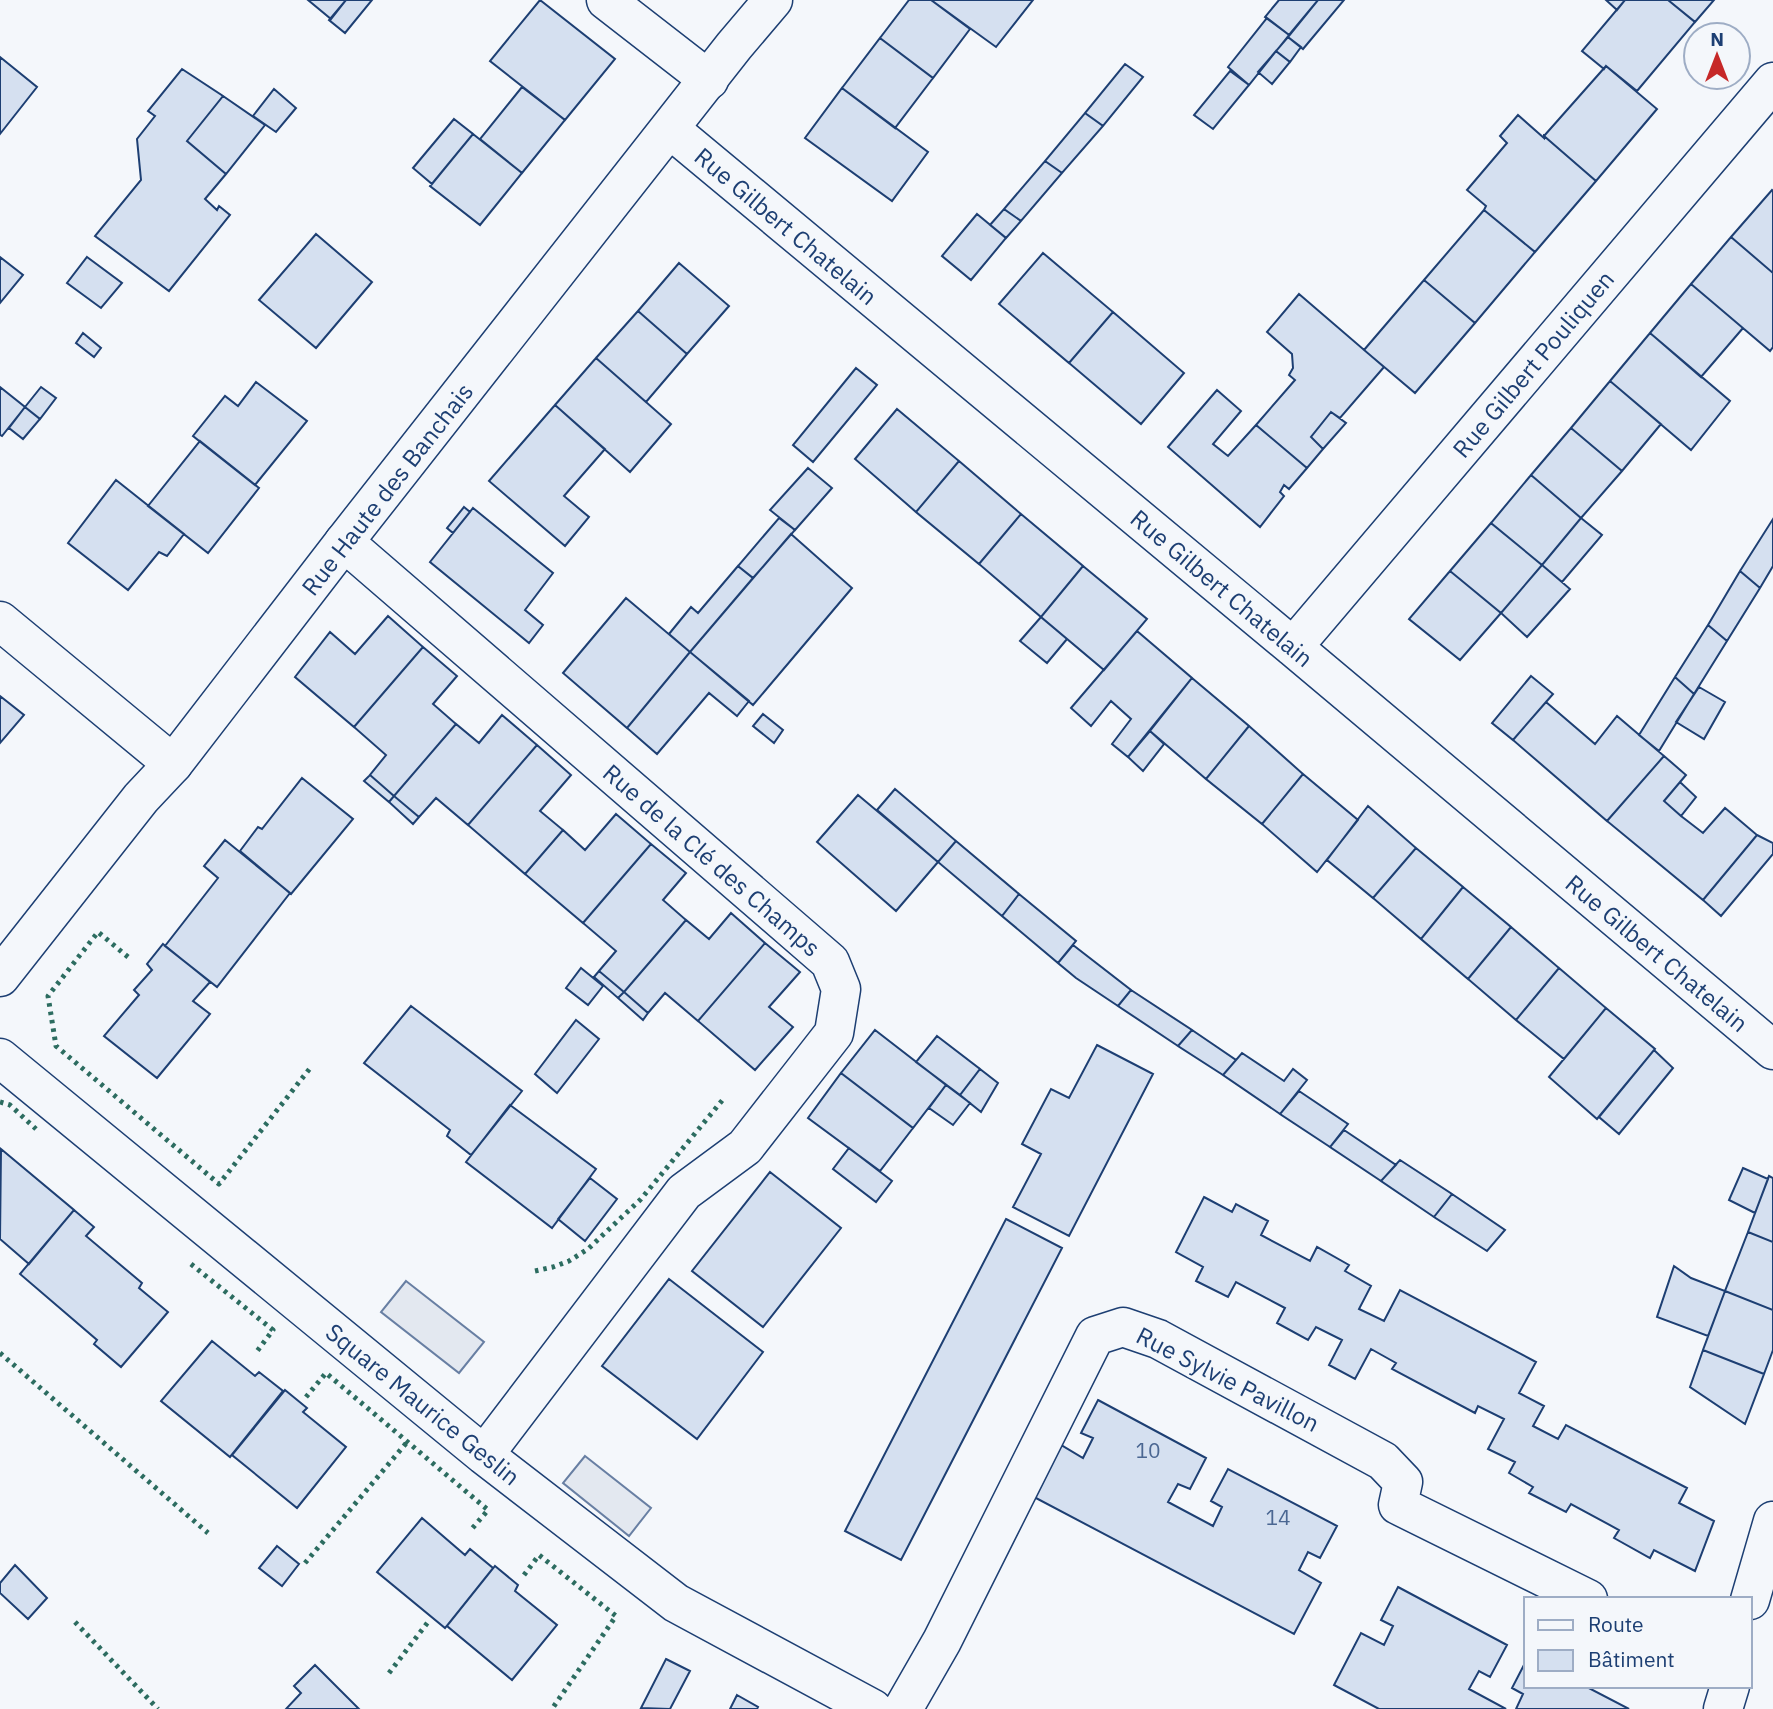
<svg xmlns="http://www.w3.org/2000/svg" width="1773" height="1709" font-family="'IBM Plex Sans',sans-serif">
<style>
.parking{fill:#e3e8f0;stroke:#687fa3;stroke-width:2}
.building{fill:#d5e0f0;stroke:#1d3f73;stroke-width:2}
.lines{fill:none;stroke-linecap:round;stroke-linejoin:round}
.street-casing{stroke:#1d3f73;stroke-width:41}
.secondary-casing{stroke:#1d3f73;stroke-width:41}
.street{stroke:#f4f7fb;stroke-width:38}
.secondary{stroke:#f4f7fb;stroke-width:38}
.hedge{stroke:#2c6c60;stroke-width:5;stroke-dasharray:3.5 5;stroke-linecap:butt}
.labels{text-anchor:middle;dominant-baseline:central;stroke-width:5;stroke-linejoin:round;paint-order:stroke}
.number-label{font-size:21px;fill:#4b6792}
.street-label{font-size:24px;fill:#1d3f73;stroke:#f4f7fb}
</style>
<rect width="100%" height="100%" fill="#f4f7fb"/>
<path class="parking" d="M 406,1281 L 484,1342 L 459,1373 L 381,1312 Z
M 585,1456 L 651,1508 L 629,1536 L 563,1483 Z"/>
<path class="building" d="M 308,0 L 346,0 L 331,19 Z
M 346,0 L 372,0 L 345,33 L 329,20 Z
M 540,0 L 615,59 L 565,120 L 490,61 Z
M 909,0 L 931,0 L 970,29 L 933,78 L 880,38 Z
M 931,0 L 1033,0 L 996,47 Z
M 1279,0 L 1318,0 L 1289,35 L 1265,17 Z
M 1318,0 L 1344,0 L 1303,49 L 1288,37 Z
M 1606,0 L 1625,0 L 1617,10 Z
M 1625,0 L 1668,0 L 1695,22 L 1637,91 L 1606,66 L 1604,69 L 1582,51 Z
M 1668,0 L 1714,0 L 1695,22 Z
M 1267,18 L 1289,35 L 1249,85 L 1228,67 Z
M 1288,37 L 1301,47 L 1290,62 L 1276,51 Z
M 880,38 L 933,78 L 895,128 L 842,88 Z
M 1276,51 L 1290,62 L 1272,84 L 1258,72 Z
M 0,57 L 37,87 L 0,134 Z
M 1125,64 L 1143,77 L 1103,126 L 1085,113 Z
M 1606,66 L 1657,109 L 1596,181 L 1544,136 Z
M 182,69 L 223,96 L 187,141 L 226,174 L 205,199 L 217,210 L 219,206 L 230,215 L 169,291 L 95,236 L 141,180 L 137,139 L 155,116 L 148,111 Z
M 1230,71 L 1249,85 L 1213,129 L 1194,115 Z
M 522,87 L 565,120 L 522,173 L 480,139 Z
M 842,88 L 928,152 L 892,201 L 805,138 Z
M 274,89 L 296,108 L 276,132 L 253,116 Z
M 223,96 L 265,125 L 226,174 L 187,141 Z
M 1085,113 L 1103,126 L 1062,173 L 1045,161 Z
M 1518,115 L 1544,138 L 1544,136 L 1596,181 L 1535,252 L 1484,210 L 1486,206 L 1467,190 L 1507,143 L 1500,136 Z
M 454,119 L 473,134 L 432,184 L 413,168 Z
M 473,134 L 522,173 L 480,225 L 430,186 Z
M 1045,161 L 1062,173 L 1021,221 L 1004,209 Z
M 1772,190 L 1773,191 L 1773,273 L 1731,237 Z
M 1004,209 L 1021,221 L 1006,238 L 990,225 Z
M 1484,210 L 1535,252 L 1475,323 L 1424,280 Z
M 977,214 L 1006,238 L 971,280 L 942,256 Z
M 316,234 L 372,282 L 316,348 L 259,300 Z
M 1731,237 L 1773,273 L 1773,347 L 1770,351 L 1691,284 Z
M 1043,253 L 1113,312 L 1069,363 L 999,304 Z
M 0,257 L 23,275 L 0,303 Z
M 87,257 L 122,283 L 101,308 L 67,283 Z
M 679,263 L 729,306 L 687,354 L 638,311 Z
M 1424,280 L 1475,323 L 1415,393 L 1364,350 Z
M 1691,284 L 1743,328 L 1701,377 L 1650,333 Z
M 1299,294 L 1384,367 L 1340,418 L 1331,412 L 1311,437 L 1323,449 L 1307,468 L 1256,425 L 1295,380 L 1289,375 L 1293,368 L 1292,354 L 1267,332 Z
M 638,311 L 687,354 L 646,402 L 596,358 Z
M 1113,312 L 1184,373 L 1141,424 L 1069,363 Z
M 83,333 L 101,348 L 94,357 L 76,343 Z
M 1650,333 L 1730,401 L 1691,450 L 1610,381 Z
M 596,358 L 671,424 L 630,472 L 555,405 Z
M 856,368 L 877,385 L 813,462 L 793,445 Z
M 1610,381 L 1661,424 L 1622,471 L 1571,428 Z
M 256,382 L 307,421 L 255,485 L 193,436 L 225,396 L 238,406 Z
M 0,387 L 25,407 L 2,436 L 0,435 Z
M 41,387 L 56,398 L 40,419 L 25,407 Z
M 1217,390 L 1241,411 L 1213,444 L 1228,456 L 1256,425 L 1307,468 L 1289,489 L 1284,485 L 1280,492 L 1284,496 L 1260,527 L 1168,447 Z
M 555,405 L 605,449 L 564,496 L 589,517 L 565,546 L 489,481 Z
M 25,407 L 40,419 L 23,439 L 9,428 Z
M 897,409 L 959,461 L 916,512 L 855,459 Z
M 1331,412 L 1346,423 L 1323,449 L 1311,437 Z
M 1571,428 L 1622,471 L 1581,518 L 1531,475 Z
M 200,441 L 259,488 L 208,553 L 148,506 Z
M 959,461 L 1021,514 L 979,564 L 916,512 Z
M 808,468 L 832,488 L 795,530 L 770,510 Z
M 1531,475 L 1581,518 L 1542,565 L 1491,523 Z
M 116,480 L 184,534 L 167,556 L 159,552 L 128,590 L 68,543 Z
M 464,507 L 470,512 L 453,533 L 447,528 Z
M 473,508 L 553,573 L 525,610 L 543,625 L 529,643 L 430,562 Z
M 1021,514 L 1083,566 L 1041,617 L 979,564 Z
M 779,518 L 795,530 L 753,578 L 738,566 Z
M 1581,518 L 1602,535 L 1562,582 L 1542,565 Z
M 1773,519 L 1773,566 L 1760,588 L 1740,571 Z
M 1491,523 L 1542,565 L 1501,613 L 1450,571 Z
M 791,534 L 852,588 L 753,705 L 690,652 Z
M 1542,565 L 1570,589 L 1527,637 L 1501,613 Z
M 738,566 L 753,578 L 690,652 L 669,634 L 691,607 L 698,613 Z
M 1083,566 L 1147,619 L 1104,670 L 1041,617 Z
M 1450,571 L 1501,613 L 1460,660 L 1409,619 Z
M 1740,571 L 1760,588 L 1727,641 L 1708,625 Z
M 626,598 L 690,652 L 627,728 L 563,673 Z
M 388,616 L 423,647 L 354,727 L 295,677 L 330,632 L 355,654 Z
M 1041,617 L 1067,639 L 1047,663 L 1020,641 Z
M 1708,625 L 1727,641 L 1694,694 L 1675,677 Z
M 1137,631 L 1192,678 L 1128,757 L 1112,744 L 1131,719 L 1111,701 L 1091,726 L 1071,708 Z
M 423,647 L 457,676 L 433,704 L 456,724 L 394,796 L 370,775 L 386,755 L 354,727 Z
M 690,652 L 749,701 L 737,716 L 709,693 L 657,754 L 627,728 Z
M 1531,676 L 1553,694 L 1513,740 L 1492,723 Z
M 1675,677 L 1694,694 L 1659,751 L 1639,735 Z
M 1192,678 L 1249,726 L 1206,779 L 1150,731 Z
M 1699,687 L 1725,702 L 1704,739 L 1676,722 Z
M 0,696 L 24,715 L 0,743 Z
M 1546,702 L 1595,744 L 1617,716 L 1664,756 L 1607,821 L 1513,740 Z
M 763,714 L 783,730 L 774,743 L 753,726 Z
M 502,715 L 537,745 L 468,825 L 436,798 L 419,817 L 394,796 L 456,724 L 479,743 Z
M 1249,726 L 1303,774 L 1262,824 L 1206,779 Z
M 1150,731 L 1164,744 L 1143,771 L 1128,757 Z
M 537,745 L 571,775 L 540,811 L 563,830 L 525,874 L 468,825 Z
M 1664,756 L 1686,775 L 1664,801 L 1681,816 L 1703,833 L 1725,808 L 1757,835 L 1703,900 L 1607,821 Z
M 1303,774 L 1358,820 L 1317,872 L 1262,824 Z
M 370,775 L 394,796 L 389,802 L 364,781 Z
M 302,778 L 353,819 L 291,894 L 240,851 L 258,827 L 262,829 Z
M 1680,782 L 1696,797 L 1681,816 L 1664,801 Z
M 895,789 L 956,841 L 938,862 L 877,810 Z
M 858,795 L 938,862 L 896,911 L 817,842 Z
M 394,796 L 419,817 L 413,824 L 389,802 Z
M 1368,806 L 1416,848 L 1373,898 L 1327,860 Z
M 616,814 L 651,844 L 583,923 L 525,874 L 563,830 L 585,850 Z
M 1757,835 L 1773,843 L 1773,854 L 1721,916 L 1703,900 Z
M 225,840 L 290,893 L 217,987 L 165,946 L 218,878 L 204,866 Z
M 956,841 L 1019,894 L 1002,916 L 938,862 Z
M 651,844 L 686,873 L 663,900 L 686,920 L 624,992 L 599,971 L 616,951 L 583,923 Z
M 1416,848 L 1463,887 L 1421,939 L 1373,898 Z
M 1463,887 L 1511,927 L 1468,979 L 1421,939 Z
M 1019,894 L 1076,941 L 1058,963 L 1002,916 Z
M 731,913 L 765,943 L 698,1021 L 665,993 L 648,1013 L 624,992 L 686,920 L 709,939 Z
M 1511,927 L 1559,968 L 1516,1020 L 1468,979 Z
M 765,943 L 800,972 L 769,1007 L 793,1027 L 755,1070 L 698,1021 Z
M 163,944 L 210,982 L 193,1001 L 210,1014 L 157,1078 L 104,1036 L 139,995 L 134,990 L 152,970 L 147,964 Z
M 1073,945 L 1131,990 L 1118,1006 L 1076,978 L 1058,963 Z
M 581,968 L 603,986 L 588,1005 L 566,988 Z
M 1559,968 L 1606,1008 L 1564,1059 L 1516,1020 Z
M 599,971 L 624,992 L 618,998 L 594,977 Z
M 1131,990 L 1192,1030 L 1178,1046 L 1118,1006 Z
M 624,992 L 648,1013 L 643,1020 L 618,998 Z
M 411,1006 L 522,1091 L 471,1155 L 447,1136 L 450,1130 L 364,1063 Z
M 1606,1008 L 1655,1049 L 1597,1119 L 1549,1077 Z
M 576,1020 L 599,1039 L 557,1093 L 535,1074 Z
M 875,1030 L 946,1085 L 913,1128 L 841,1073 Z
M 1192,1030 L 1236,1060 L 1223,1075 L 1178,1046 Z
M 937,1036 L 980,1069 L 960,1095 L 916,1062 Z
M 1097,1045 L 1153,1074 L 1069,1236 L 1013,1207 L 1041,1154 L 1022,1144 L 1051,1089 L 1069,1098 Z
M 1654,1050 L 1673,1068 L 1619,1134 L 1599,1117 Z
M 1242,1053 L 1284,1081 L 1293,1069 L 1307,1080 L 1280,1114 L 1223,1075 Z
M 980,1069 L 998,1083 L 981,1112 L 960,1095 Z
M 841,1073 L 913,1128 L 880,1171 L 808,1118 Z
M 946,1085 L 970,1103 L 953,1125 L 929,1108 Z
M 1299,1091 L 1348,1124 L 1330,1147 L 1280,1114 Z
M 510,1105 L 596,1169 L 552,1228 L 466,1162 Z
M 1344,1130 L 1396,1165 L 1381,1181 L 1330,1147 Z
M 849,1148 L 892,1181 L 876,1202 L 833,1169 Z
M 1,1149 L 74,1210 L 29,1264 L 0,1239 Z
M 1400,1160 L 1452,1194 L 1434,1217 L 1381,1181 Z
M 1743,1168 L 1768,1179 L 1755,1213 L 1729,1200 Z
M 770,1172 L 841,1228 L 763,1327 L 692,1271 Z
M 1769,1176 L 1773,1178 L 1773,1242 L 1748,1232 Z
M 590,1178 L 617,1199 L 585,1241 L 558,1219 Z
M 1452,1194 L 1505,1230 L 1487,1251 L 1434,1217 Z
M 1204,1197 L 1232,1212 L 1236,1204 L 1268,1221 L 1261,1235 L 1310,1261 L 1317,1247 L 1349,1265 L 1345,1271 L 1371,1286 L 1359,1309 L 1384,1321 L 1400,1290 L 1536,1362 L 1519,1393 L 1544,1406 L 1533,1426 L 1558,1439 L 1566,1425 L 1687,1488 L 1679,1503 L 1714,1521 L 1695,1571 L 1654,1550 L 1650,1558 L 1614,1538 L 1619,1530 L 1571,1504 L 1566,1512 L 1529,1493 L 1533,1487 L 1509,1473 L 1515,1462 L 1488,1449 L 1504,1419 L 1478,1406 L 1475,1413 L 1392,1369 L 1396,1363 L 1371,1349 L 1355,1379 L 1329,1365 L 1342,1340 L 1316,1327 L 1308,1340 L 1277,1323 L 1285,1308 L 1236,1282 L 1228,1297 L 1196,1281 L 1203,1267 L 1176,1252 Z
M 74,1210 L 94,1227 L 86,1236 L 142,1283 L 139,1288 L 168,1312 L 121,1367 L 94,1344 L 97,1340 L 20,1274 Z
M 1006,1219 L 1062,1248 L 901,1560 L 845,1531 Z
M 1748,1232 L 1773,1242 L 1773,1310 L 1725,1291 Z
M 1674,1266 L 1691,1278 L 1725,1291 L 1708,1336 L 1657,1317 Z
M 669,1279 L 763,1352 L 697,1439 L 602,1366 Z
M 1725,1291 L 1773,1310 L 1773,1350 L 1764,1374 L 1703,1350 Z
M 212,1341 L 255,1376 L 259,1372 L 283,1391 L 230,1457 L 161,1401 Z
M 1703,1350 L 1764,1374 L 1745,1424 L 1690,1387 Z
M 285,1390 L 307,1408 L 303,1412 L 346,1447 L 297,1508 L 232,1455 Z
M 1098,1400 L 1206,1458 L 1190,1489 L 1178,1484 L 1168,1502 L 1213,1526 L 1222,1507 L 1211,1501 L 1228,1469 L 1337,1526 L 1320,1558 L 1308,1552 L 1299,1570 L 1321,1583 L 1294,1634 L 1034,1497 L 1061,1445 L 1083,1458 L 1093,1438 L 1081,1433 Z
M 422,1518 L 465,1555 L 470,1549 L 493,1568 L 445,1628 L 377,1572 Z
M 277,1546 L 299,1564 L 282,1586 L 259,1568 Z
M 15,1565 L 47,1598 L 28,1619 L 0,1593 L 0,1583 Z
M 495,1566 L 518,1585 L 515,1591 L 557,1625 L 512,1680 L 447,1626 Z
M 1398,1587 L 1507,1645 L 1490,1677 L 1479,1671 L 1469,1689 L 1506,1709 L 1379,1709 L 1334,1685 L 1361,1633 L 1384,1645 L 1393,1626 L 1381,1620 Z
M 666,1659 L 690,1671 L 670,1709 L 641,1708 Z
M 1526,1661 L 1526,1686 L 1585,1686 L 1629,1709 L 1516,1709 L 1523,1694 L 1512,1688 Z
M 315,1665 L 359,1709 L 286,1709 L 301,1693 L 294,1686 Z
M 737,1695 L 758,1707 L 757,1709 L 730,1709 Z"/>
<g class="lines">
<g class="street-casing">
<path id="street" d="M 606,0 L 709,80
M 670,129 L 1293,647 L 1773,1050
M 344,542 L 830,962 L 841,989 L 834,1033 L 745,1147 L 684,1192 L 484,1455
M 0,621 L 173,764
M 1293,647 L 1773,82
M 0,1058 L 484,1455 L 676,1603 L 873,1709
M 1750,1600 L 1773,1521
M 903,1709 L 942,1641 L 1095,1336 L 1123,1327 L 1158,1339 L 1383,1461 L 1403,1482 L 1398,1505 L 1588,1599
M 1723,1709 L 1730,1686"/>
</g>
<g class="secondary-casing">
<path id="secondary" d="M 0,977 L 141,798 L 173,764 L 344,542 L 734,46 L 773,0"/>
</g>
<use href="#street" class="street"/>
<use href="#secondary" class="secondary"/>
<path class="hedge" d="M 128,957 L 98,932 L 48,996 L 56,1046 L 219,1184 L 311,1067
M 0,1102 L 10,1105 L 36,1129
M 191,1264 L 273,1330 L 255,1354
M 535,1271 L 553,1267 L 569,1261 L 588,1249 L 641,1199 L 725,1097
M 0,1353 L 208,1533
M 306,1397 L 326,1373 L 488,1510 L 470,1531
M 305,1563 L 408,1441
M 524,1575 L 539,1555 L 616,1616 L 552,1709
M 75,1622 L 158,1709
M 389,1673 L 428,1622"/>
</g>
<g class="labels">
<g class="number-label">
<text x="1148" y="1450">10</text>
<text x="1278" y="1517">14</text>
</g>
<g class="street-label">
<text transform="translate(786 226) rotate(40)">Rue Gilbert Chatelain</text>
<text transform="translate(1533 364) rotate(-50)">Rue Gilbert Pouliquen</text>
<text transform="translate(387 489) rotate(-52)">Rue Haute des Banchais</text>
<text transform="translate(1222 588) rotate(40)">Rue Gilbert Chatelain</text>
<text transform="translate(712 860) rotate(41)">Rue de la Clé des Champs</text>
<text transform="translate(1657 953) rotate(40)">Rue Gilbert Chatelain</text>
<text transform="translate(1228 1379) rotate(27)">Rue Sylvie Pavillon</text>
<text transform="translate(423 1404) rotate(39)">Square Maurice Geslin</text>
</g>
</g>
<rect x="1524" y="1597" width="228" height="91" fill="#f4f7fb" stroke="#9eadc5" stroke-width="2"/>
<rect x="1538" y="1620" width="35" height="10" fill="#f4f7fb" stroke="#9eadc5" stroke-width="2"/>
<text x="1588" y="1632" font-size="21" fill="#1d3f73">Route</text>
<rect x="1538" y="1650" width="35" height="21" fill="#d5e0f0" stroke="#9eadc5" stroke-width="2"/>
<text x="1588" y="1667" font-size="21" fill="#1d3f73">Bâtiment</text>
<g transform="translate(1717 56)"><circle r="33" fill="#f4f7fb" stroke="#9eadc5" stroke-width="2"/>
<path d="M0-5L12 26L0 18L-12 26Z" fill="#c62828"/>
<text y="-10" font-size="19" font-weight="bold" text-anchor="middle" fill="#1d3f73">N</text>
</g>
</svg>
